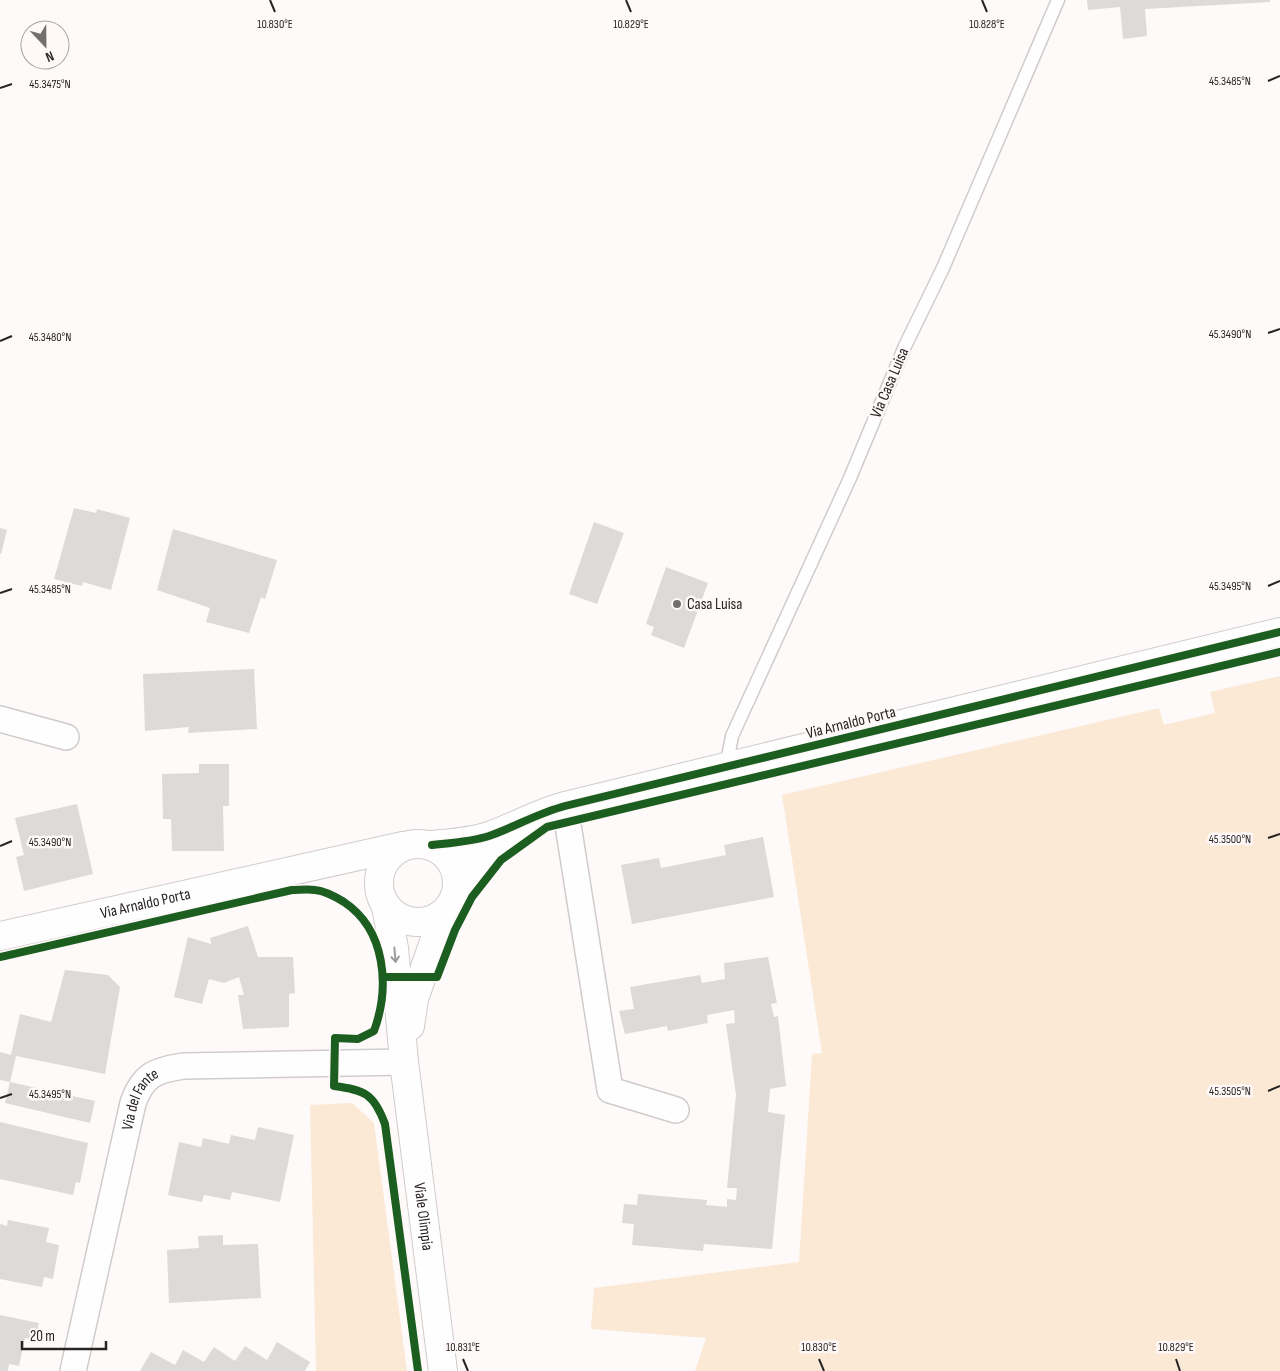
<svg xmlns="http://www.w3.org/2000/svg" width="1280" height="1371" font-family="'Sofia Sans Condensed',sans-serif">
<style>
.green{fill:#fce9d5}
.building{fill:#dddada}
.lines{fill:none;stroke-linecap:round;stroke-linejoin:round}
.service-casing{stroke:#d0cccc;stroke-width:15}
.minor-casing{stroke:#d0cccc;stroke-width:28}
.tertiary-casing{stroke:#d0cccc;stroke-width:30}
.secondary-casing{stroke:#d0cccc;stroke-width:30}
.service{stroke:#fffefe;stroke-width:12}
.minor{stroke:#fffefe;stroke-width:25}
.tertiary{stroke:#fffefe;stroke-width:28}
.secondary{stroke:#fffefe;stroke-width:28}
.cycleway-casing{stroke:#fef9f8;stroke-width:11}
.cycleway{stroke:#1b5e20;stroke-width:8}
.oneway{stroke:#9e9c9b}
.ticks{fill:none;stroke:#282423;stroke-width:2}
.poi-dot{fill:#736f6e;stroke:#fef9f8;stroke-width:2}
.labels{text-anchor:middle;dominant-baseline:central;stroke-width:5;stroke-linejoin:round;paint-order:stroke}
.street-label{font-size:16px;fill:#282423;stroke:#fef9f8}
.poi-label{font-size:16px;fill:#282423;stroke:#fef9f8;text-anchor:start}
.ticks-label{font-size:12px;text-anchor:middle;fill:#282423;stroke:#fef9f8;stroke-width:5;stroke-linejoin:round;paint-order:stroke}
</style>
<rect width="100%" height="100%" fill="#fdfaf9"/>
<path class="green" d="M 1280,676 L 1280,1371 L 695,1371 L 706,1338 L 591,1329 L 594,1288 L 799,1262 L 812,1054 L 822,1053 L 782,795 L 1159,708 L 1164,725 L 1215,713 L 1210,692 Z
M 352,1103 L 374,1123 L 407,1371 L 316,1371 L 310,1105 Z"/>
<path class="building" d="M 1087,0 L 1270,0 L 1270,2 L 1145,9 L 1147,36 L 1123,39 L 1120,7 L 1088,10 Z
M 74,508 L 96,513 L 97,509 L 130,518 L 111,590 L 83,582 L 82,586 L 54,579 Z
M 594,522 L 624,533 L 597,604 L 569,594 Z
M 0,528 L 7,530 L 1,554 L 0,554 Z
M 173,529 L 277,560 L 265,599 L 261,597 L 249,633 L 206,622 L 210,608 L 157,590 Z
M 666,567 L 708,583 L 684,648 L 651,635 L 654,627 L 646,624 Z
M 254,669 L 257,729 L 188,733 L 189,727 L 145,731 L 143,674 Z
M 199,764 L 229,764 L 229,806 L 223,806 L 224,851 L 172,851 L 171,819 L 163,819 L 162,774 L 199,773 Z
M 77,804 L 93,874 L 24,891 L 16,857 L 24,855 L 15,818 Z
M 763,837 L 774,897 L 632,924 L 621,865 L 659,858 L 661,868 L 726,855 L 724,845 Z
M 248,926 L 258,957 L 293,957 L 295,993 L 289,994 L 289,1027 L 243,1029 L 238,995 L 244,995 L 239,977 L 224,983 L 209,979 L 202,1004 L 174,997 L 188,937 L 211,944 L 210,938 Z
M 768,957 L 777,1003 L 771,1004 L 774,1017 L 778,1016 L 786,1086 L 770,1089 L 768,1112 L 785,1115 L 772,1249 L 704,1244 L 703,1251 L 632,1245 L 634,1224 L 622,1223 L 624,1204 L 637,1205 L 638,1194 L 707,1200 L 706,1205 L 727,1207 L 727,1199 L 736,1200 L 737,1188 L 727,1188 L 736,1095 L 726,1024 L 735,1023 L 734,1010 L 707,1015 L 708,1023 L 668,1031 L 667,1026 L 625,1034 L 619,1011 L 634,1009 L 630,987 L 700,975 L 702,983 L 725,979 L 724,963 Z
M 65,970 L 108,975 L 120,987 L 105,1074 L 16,1056 L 10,1082 L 0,1080 L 0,1052 L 11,1055 L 20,1014 L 51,1022 Z
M 10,1082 L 95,1101 L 90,1123 L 5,1103 Z
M 0,1122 L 88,1143 L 80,1183 L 76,1182 L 73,1195 L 0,1179 Z
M 258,1127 L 294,1135 L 280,1202 L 232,1192 L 230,1200 L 204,1195 L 202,1202 L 168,1195 L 179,1142 L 201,1147 L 203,1138 L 229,1144 L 231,1135 L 255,1140 Z
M 8,1220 L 49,1228 L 46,1242 L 59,1245 L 53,1279 L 44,1277 L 42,1287 L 0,1279 L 0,1224 L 7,1226 Z
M 223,1235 L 223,1245 L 258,1244 L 261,1298 L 169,1303 L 167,1250 L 199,1248 L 198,1236 Z
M 0,1315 L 39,1323 L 35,1340 L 25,1338 L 19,1366 L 9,1364 L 8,1371 L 0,1371 Z
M 277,1342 L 310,1362 L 305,1371 L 140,1371 L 151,1352 L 175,1365 L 183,1350 L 204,1362 L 214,1347 L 235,1361 L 245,1346 L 267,1360 Z"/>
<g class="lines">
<g class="service-casing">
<path id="service" d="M 726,768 L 732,736 L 850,478 L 905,346 L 943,268 L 1058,0"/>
</g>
<g class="minor-casing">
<g id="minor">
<path d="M 0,719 L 66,737"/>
<path d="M 565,806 L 610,1090 L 676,1110"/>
<path id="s1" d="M 73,1371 L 133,1103 C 143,1075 155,1070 184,1066 L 404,1062"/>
</g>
</g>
<g class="tertiary-casing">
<path id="tertiary" d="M 432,845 C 451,843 470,842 489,836 C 515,827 538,813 565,806 L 1280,632
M 456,894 L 477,862 L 512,833"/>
</g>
<g class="secondary-casing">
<g id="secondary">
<circle cx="418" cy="883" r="39"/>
<path id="s2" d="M 386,907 L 394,948 L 404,1062 L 443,1371"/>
<path id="s3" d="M 0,936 L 403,846"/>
<path d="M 410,1026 L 414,999 L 444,913"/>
</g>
</g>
<use href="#service" class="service"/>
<use href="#minor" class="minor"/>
<use href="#tertiary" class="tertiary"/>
<use href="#secondary" class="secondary"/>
<g class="cycleway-casing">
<path id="cycleway" d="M 432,845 C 451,843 470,842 489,836 C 515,827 538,813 565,806 L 1280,632
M 0,957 L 292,890 C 299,890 308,889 315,890 C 325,891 336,897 344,902 C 386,930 390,987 374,1031 L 358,1039 L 335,1038 L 334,1086 C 365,1090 374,1094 385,1124 L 418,1371
M 383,977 L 437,977 L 455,930 L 472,897 L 501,860 L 547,827 L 1280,652"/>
</g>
<use href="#cycleway" class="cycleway"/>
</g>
<defs><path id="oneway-shaft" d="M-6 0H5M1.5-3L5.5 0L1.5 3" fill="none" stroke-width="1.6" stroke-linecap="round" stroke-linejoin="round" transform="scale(1.25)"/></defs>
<use class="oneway" href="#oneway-shaft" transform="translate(395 955) rotate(85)"/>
<path class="ticks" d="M 270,0 L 275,12M 626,0 L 631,12M 982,0 L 987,12M 1268,81 L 1280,76M 0,88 L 12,84M 1268,333 L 1280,329M 0,341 L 12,336M 1268,586 L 1280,581M 0,593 L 12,589M 1268,838 L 1280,834M 0,846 L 12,841M 1268,1091 L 1280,1086M 0,1098 L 12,1094M 463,1359 L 468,1371M 819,1359 L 824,1371M 1176,1359 L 1180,1371"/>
<circle class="poi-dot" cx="677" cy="604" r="5"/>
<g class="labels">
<g class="street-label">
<text transform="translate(890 383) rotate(-67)">Via Casa Luisa</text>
<text transform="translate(851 723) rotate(-14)">Via Arnaldo Porta</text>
<text stroke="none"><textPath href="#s3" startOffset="149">Via Arnaldo Porta</textPath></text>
<text stroke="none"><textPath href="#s1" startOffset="281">Via del Fante</textPath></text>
<text stroke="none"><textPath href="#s2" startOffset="312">Viale Olimpia</textPath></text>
</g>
<g class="poi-label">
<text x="687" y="604">Casa Luisa</text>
</g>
</g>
<g class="ticks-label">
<text x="275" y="28">10.830°E</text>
<text x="631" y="28">10.829°E</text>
<text x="987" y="28">10.828°E</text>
<text x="1230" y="85">45.3485°N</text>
<text x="50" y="88">45.3475°N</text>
<text x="1230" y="338">45.3490°N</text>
<text x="50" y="341">45.3480°N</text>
<text x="1230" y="590">45.3495°N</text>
<text x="50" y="593">45.3485°N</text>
<text x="1230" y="843">45.3500°N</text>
<text x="50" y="846">45.3490°N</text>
<text x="1230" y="1095">45.3505°N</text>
<text x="50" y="1098">45.3495°N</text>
<text x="463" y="1351">10.831°E</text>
<text x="819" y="1351">10.830°E</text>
<text x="1176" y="1351">10.829°E</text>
</g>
<g transform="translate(45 45) rotate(158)"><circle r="24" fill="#fef9f8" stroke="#a8a4a3"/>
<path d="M0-4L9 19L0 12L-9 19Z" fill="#736f6e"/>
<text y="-8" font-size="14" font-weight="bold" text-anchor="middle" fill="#282423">N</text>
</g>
<path d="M22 1341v8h84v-8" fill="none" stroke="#282423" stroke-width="2.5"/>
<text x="30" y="1341" font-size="15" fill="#282423" stroke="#fef9f8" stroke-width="4" paint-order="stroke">20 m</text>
</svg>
